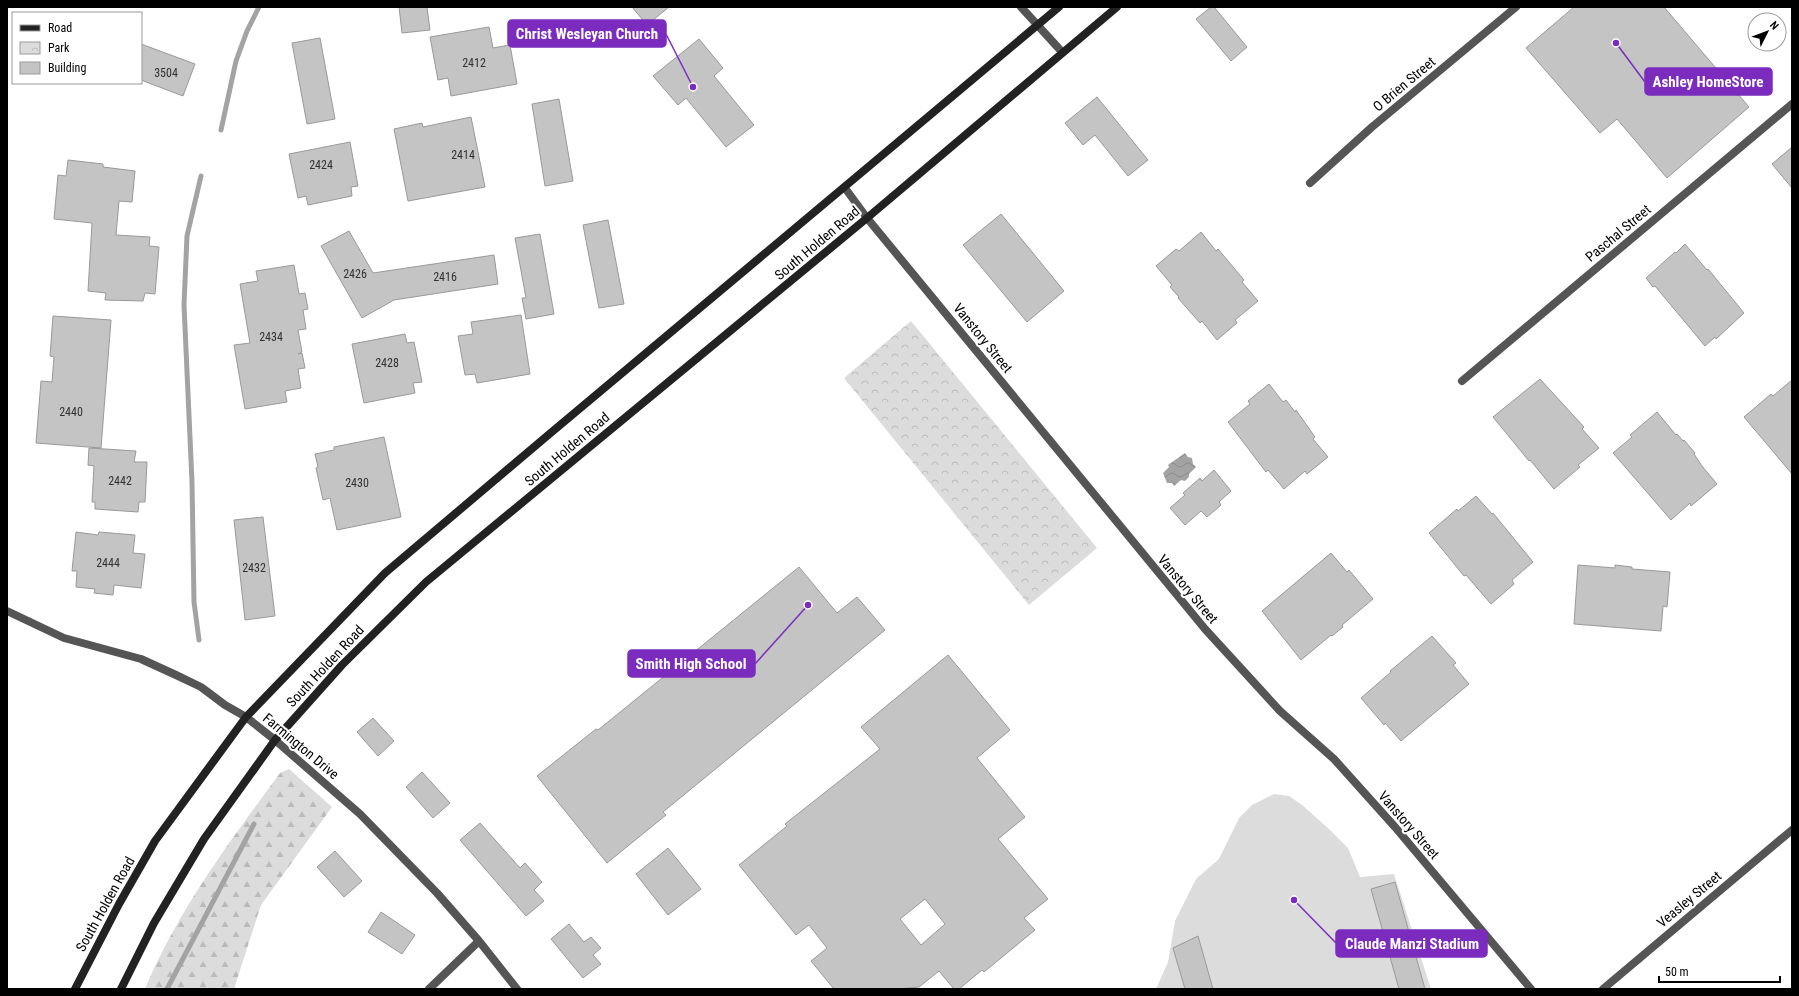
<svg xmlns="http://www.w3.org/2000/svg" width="1799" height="996" font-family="'Roboto Condensed',sans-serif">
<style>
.grass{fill:#dcdcdc}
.forest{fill:url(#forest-firs)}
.park{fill:url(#park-crowns)}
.water{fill:url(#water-waves)}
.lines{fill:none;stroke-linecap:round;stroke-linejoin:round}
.stream{stroke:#a3a3a3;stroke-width:5}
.building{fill:#c4c4c4;stroke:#999;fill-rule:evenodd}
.minor{stroke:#555;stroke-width:8}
.tertiary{stroke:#555;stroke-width:8}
.secondary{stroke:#222;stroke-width:8}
.labels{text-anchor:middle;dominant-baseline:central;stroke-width:4;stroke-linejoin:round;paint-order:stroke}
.number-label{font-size:12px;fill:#313131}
.street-label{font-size:14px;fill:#000;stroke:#fff}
.leader{fill:none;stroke:#7b2cbf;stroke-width:1.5}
.callout-dot{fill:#7b2cbf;stroke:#fff;stroke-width:1.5}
.callout{fill:#7b2cbf;stroke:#7b2cbf;stroke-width:1.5}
.callout-label{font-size:15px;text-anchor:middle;font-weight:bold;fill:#fff}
</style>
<defs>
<pattern id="forest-firs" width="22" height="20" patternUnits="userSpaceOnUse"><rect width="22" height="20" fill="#dcdcdc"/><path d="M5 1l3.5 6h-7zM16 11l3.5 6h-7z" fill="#bbb"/></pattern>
<pattern id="park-crowns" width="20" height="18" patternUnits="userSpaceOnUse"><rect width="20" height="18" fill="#dcdcdc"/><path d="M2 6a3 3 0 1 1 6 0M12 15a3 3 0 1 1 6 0" fill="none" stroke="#bbb"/></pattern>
<pattern id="water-waves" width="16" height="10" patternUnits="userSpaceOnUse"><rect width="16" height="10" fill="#a3a3a3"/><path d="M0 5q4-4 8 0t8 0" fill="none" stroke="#8b8b8b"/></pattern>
</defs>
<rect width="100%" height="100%" fill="#fff"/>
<path class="grass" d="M 1274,794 L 1289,796 L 1302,805 L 1329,829 L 1348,848 L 1360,877 L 1394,874 L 1431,989 L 1156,989 L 1168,962 L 1175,921 L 1196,879 L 1219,859 L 1239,818 L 1252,805 Z"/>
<path class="forest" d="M 289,769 L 332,807 L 261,905 L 234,989 L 145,989 C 178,910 230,841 280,773 Z"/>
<path class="park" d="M 911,321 L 1097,548 L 1029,605 L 844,378 Z"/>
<path class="water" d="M 1185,453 L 1188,457 L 1192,458 L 1193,464 L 1196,467 L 1189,474 L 1189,477 L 1185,481 L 1181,480 L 1174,486 L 1172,483 L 1167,483 L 1163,473 L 1169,467 L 1168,465 Z"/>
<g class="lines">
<path class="stream" d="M 221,130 L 236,61 L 247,31 L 259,7
M 199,640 L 194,602 L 192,482 L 184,305 L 187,236 L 201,176
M 167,989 L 254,824"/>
</g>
<path class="building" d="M 399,7 L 427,7 L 430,30 L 402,33 Z
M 632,7 L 669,7 L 647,25 Z
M 1211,7 L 1214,7 L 1247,47 L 1231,61 L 1196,19 Z
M 1574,7 L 1664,7 L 1749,107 L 1667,178 L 1617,119 L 1600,133 L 1526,48 Z
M 489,27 L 493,48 L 510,45 L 517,84 L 451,96 L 448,78 L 438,80 L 430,37 Z
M 320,38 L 335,119 L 307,124 L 292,43 Z
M 699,39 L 723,68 L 714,76 L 754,125 L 726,147 L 686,98 L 678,105 L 653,76 Z
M 141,44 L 195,64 L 183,96 L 141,80 Z
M 1097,97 L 1148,160 L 1128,176 L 1095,135 L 1083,145 L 1065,123 Z
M 559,99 L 573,181 L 545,186 L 532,104 Z
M 471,117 L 485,187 L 408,201 L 394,129 L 422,123 L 423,127 Z
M 350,142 L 358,186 L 351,187 L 352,196 L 308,205 L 306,196 L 298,198 L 289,154 Z
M 1792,147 L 1792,188 L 1772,164 Z
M 68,160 L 103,164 L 103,167 L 135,171 L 132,202 L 119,201 L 116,235 L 150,237 L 149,246 L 159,247 L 155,294 L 145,293 L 143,301 L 105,300 L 106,293 L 88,291 L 92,223 L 54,219 L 58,175 L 66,176 Z
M 1001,214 L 1064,291 L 1027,322 L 963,245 Z
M 608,220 L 624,304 L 599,308 L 583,225 Z
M 349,231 L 373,273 L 494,255 L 498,284 L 394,300 L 362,318 L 321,246 Z
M 1201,232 L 1216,251 L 1218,249 L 1244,280 L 1242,282 L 1258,301 L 1235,320 L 1237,323 L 1217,340 L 1202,321 L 1200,323 L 1178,298 L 1179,297 L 1170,287 L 1172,285 L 1156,266 L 1176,249 L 1179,251 Z
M 540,234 L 554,314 L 526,319 L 522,298 L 526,298 L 515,238 Z
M 1685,244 L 1707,270 L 1708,269 L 1744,313 L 1716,339 L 1715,337 L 1705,346 L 1655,286 L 1653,287 L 1646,278 L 1675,252 L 1676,253 Z
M 294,265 L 299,294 L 305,293 L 308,309 L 303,310 L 306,329 L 298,330 L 302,352 L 298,354 L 302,353 L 305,368 L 298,369 L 301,388 L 285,391 L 287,402 L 245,409 L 234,345 L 250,343 L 240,284 L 258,281 L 256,271 Z
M 521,315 L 530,374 L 477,383 L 475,374 L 465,375 L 458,336 L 473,334 L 471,322 Z
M 53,316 L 111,320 L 101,448 L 36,443 L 41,381 L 52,382 L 54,357 L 50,356 Z
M 405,334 L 407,343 L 414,342 L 422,382 L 413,383 L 415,393 L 364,403 L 352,344 Z
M 1540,379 L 1584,427 L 1582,429 L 1599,448 L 1578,465 L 1580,467 L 1554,489 L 1530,460 L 1529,461 L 1493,417 Z
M 1792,380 L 1792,474 L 1744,417 L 1771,394 L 1773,396 Z
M 1269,384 L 1283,402 L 1286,400 L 1295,412 L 1296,410 L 1315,437 L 1313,439 L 1328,457 L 1307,474 L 1305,471 L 1284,489 L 1268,470 L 1266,472 L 1228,422 L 1250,404 L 1248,401 Z
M 1657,412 L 1676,435 L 1677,434 L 1683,441 L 1684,440 L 1695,453 L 1694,454 L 1702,466 L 1717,484 L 1691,506 L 1690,503 L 1671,520 L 1613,453 L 1632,437 L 1630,435 Z
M 384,437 L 401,517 L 337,530 L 330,498 L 323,500 L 316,468 L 318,467 L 315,454 L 334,450 L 334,447 Z
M 89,448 L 136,451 L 134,462 L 147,462 L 145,502 L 139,502 L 138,512 L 95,509 L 95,502 L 92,502 L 94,466 L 88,465 Z
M 1214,470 L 1231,491 L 1219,502 L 1221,505 L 1207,517 L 1201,511 L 1185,525 L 1170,508 L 1185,495 L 1183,493 L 1200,478 L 1202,481 Z
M 1476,496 L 1492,514 L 1493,513 L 1533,562 L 1512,580 L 1514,584 L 1491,604 L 1466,575 L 1464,576 L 1429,533 L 1457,509 L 1458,511 Z
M 263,517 L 275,616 L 245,620 L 234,520 Z
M 76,532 L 98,535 L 99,532 L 135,535 L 133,553 L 145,554 L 141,588 L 114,585 L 113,595 L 94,593 L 95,589 L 76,587 L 77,571 L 72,571 Z
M 1331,553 L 1347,572 L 1349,570 L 1373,599 L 1342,625 L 1343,627 L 1332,636 L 1331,635 L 1301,660 L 1262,611 Z
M 1578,565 L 1615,568 L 1615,565 L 1632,567 L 1632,569 L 1670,572 L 1667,607 L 1663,606 L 1661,631 L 1574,624 Z
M 799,567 L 837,613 L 857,597 L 885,630 L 663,812 L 666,815 L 607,863 L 537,776 L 596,729 L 598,730 Z
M 1432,636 L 1456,663 L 1453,665 L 1469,684 L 1401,741 L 1385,723 L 1384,725 L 1361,698 L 1391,672 L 1390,671 Z
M 948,655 L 1010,730 L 977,758 L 1025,817 L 998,839 L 1048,899 L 1024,918 L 1035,930 L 984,972 L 982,970 L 959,989 L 954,989 L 939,971 L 919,987 L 898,989 L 834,989 L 811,961 L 827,948 L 809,925 L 796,935 L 739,865 L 787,826 L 785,824 L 880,749 L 861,727 ZM 925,899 L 945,924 L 921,945 L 900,919 Z
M 373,718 L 394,741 L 378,756 L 357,732 Z
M 422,772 L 450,803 L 433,818 L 406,787 Z
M 480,823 L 520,868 L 525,863 L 542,882 L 534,890 L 544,901 L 526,916 L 460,840 Z
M 668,848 L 701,889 L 668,915 L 636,874 Z
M 335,851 L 362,881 L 344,897 L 317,867 Z
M 1395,882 L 1425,989 L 1399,989 L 1371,889 Z
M 381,912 L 415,935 L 402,954 L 368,932 Z
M 569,924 L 584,942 L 591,937 L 601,948 L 593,955 L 601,964 L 583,978 L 551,939 Z
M 1198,936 L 1213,989 L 1185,989 L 1173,948 Z"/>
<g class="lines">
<path class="minor" d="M 1021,7 L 1062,52
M 1310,183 L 1372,127 L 1516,7
M 1462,381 L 1792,104
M 275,740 L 360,814 L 437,893 L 479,941 L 517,989
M 429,989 L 479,941
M 1603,989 L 1792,830"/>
<path class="tertiary" d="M 845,188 L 867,218 L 1205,629 L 1280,711 L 1334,759 L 1395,827 L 1531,989
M 7,611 L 64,638 L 141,659 L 176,675 L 201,687 L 225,705 L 246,717 L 275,740"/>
<path class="secondary" d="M 75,989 L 119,904 L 155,841 L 246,717 L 385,573 L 547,436 L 1059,7
M 121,989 L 154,923 L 204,839 L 275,740 L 342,665 L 426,582 L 867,218 L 1117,7"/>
</g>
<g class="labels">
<g class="number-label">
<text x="474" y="63">2412</text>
<text x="166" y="73">3504</text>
<text x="463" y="155">2414</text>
<text x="321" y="165">2424</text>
<text x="355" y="274">2426</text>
<text x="445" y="277">2416</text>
<text x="271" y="337">2434</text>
<text x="387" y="363">2428</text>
<text x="71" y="412">2440</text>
<text x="120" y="481">2442</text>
<text x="357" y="483">2430</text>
<text x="108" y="563">2444</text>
<text x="254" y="568">2432</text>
</g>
<g class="street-label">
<text transform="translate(1404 84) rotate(-40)">O Brien Street</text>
<text transform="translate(1618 233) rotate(-40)">Paschal Street</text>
<text transform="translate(817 243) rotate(-40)">South Holden Road</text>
<text transform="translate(983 338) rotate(51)">Vanstory Street</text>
<text transform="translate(567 449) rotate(-40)">South Holden Road</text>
<text transform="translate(1188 589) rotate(50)">Vanstory Street</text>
<text transform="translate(325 666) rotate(-47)">South Holden Road</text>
<text transform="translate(301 746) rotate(40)">Farmington Drive</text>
<text transform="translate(1409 825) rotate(49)">Vanstory Street</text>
<text transform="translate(1689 899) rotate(-40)">Veasley Street</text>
<text transform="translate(105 904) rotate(-61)">South Holden Road</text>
</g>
</g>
<path class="leader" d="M693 87L666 34M1616 43L1645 82M808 605L755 664M1294 900L1336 943"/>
<g class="callout-dot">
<circle cx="693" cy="87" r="4"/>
<circle cx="1616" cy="43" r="4"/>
<circle cx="808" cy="605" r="4"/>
<circle cx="1294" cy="900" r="4"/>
</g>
<g class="callout">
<rect x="508" y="20" width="158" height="27" rx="4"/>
<rect x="1645" y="68" width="127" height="27" rx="4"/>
<rect x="628" y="650" width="127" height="27" rx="4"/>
<rect x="1336" y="930" width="151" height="27" rx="4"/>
</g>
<g class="callout-label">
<text x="587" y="39">Christ Wesleyan Church</text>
<text x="1708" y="87">Ashley HomeStore</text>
<text x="691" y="669">Smith High School</text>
<text x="1412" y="949">Claude Manzi Stadium</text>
</g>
<rect width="1799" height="996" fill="none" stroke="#000000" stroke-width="16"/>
<rect x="12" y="12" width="130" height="72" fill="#ffffff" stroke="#999999"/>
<rect x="20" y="25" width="20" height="6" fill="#222222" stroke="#999999"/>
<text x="48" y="32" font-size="12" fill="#000000">Road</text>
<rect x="20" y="42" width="20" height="12" fill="url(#park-crowns)" stroke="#999999"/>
<text x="48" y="52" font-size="12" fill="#000000">Park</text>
<rect x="20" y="62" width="20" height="12" fill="#c4c4c4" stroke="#999999"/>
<text x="48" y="72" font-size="12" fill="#000000">Building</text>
<g transform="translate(1767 32) rotate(48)"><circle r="19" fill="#ffffff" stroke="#999999"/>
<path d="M0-3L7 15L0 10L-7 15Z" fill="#000000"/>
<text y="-6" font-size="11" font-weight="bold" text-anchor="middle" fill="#000000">N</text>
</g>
<path d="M1659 976v6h121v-6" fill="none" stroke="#000000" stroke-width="2"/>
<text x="1665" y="976" font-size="12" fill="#000000" stroke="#ffffff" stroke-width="3" paint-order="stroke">50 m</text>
</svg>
